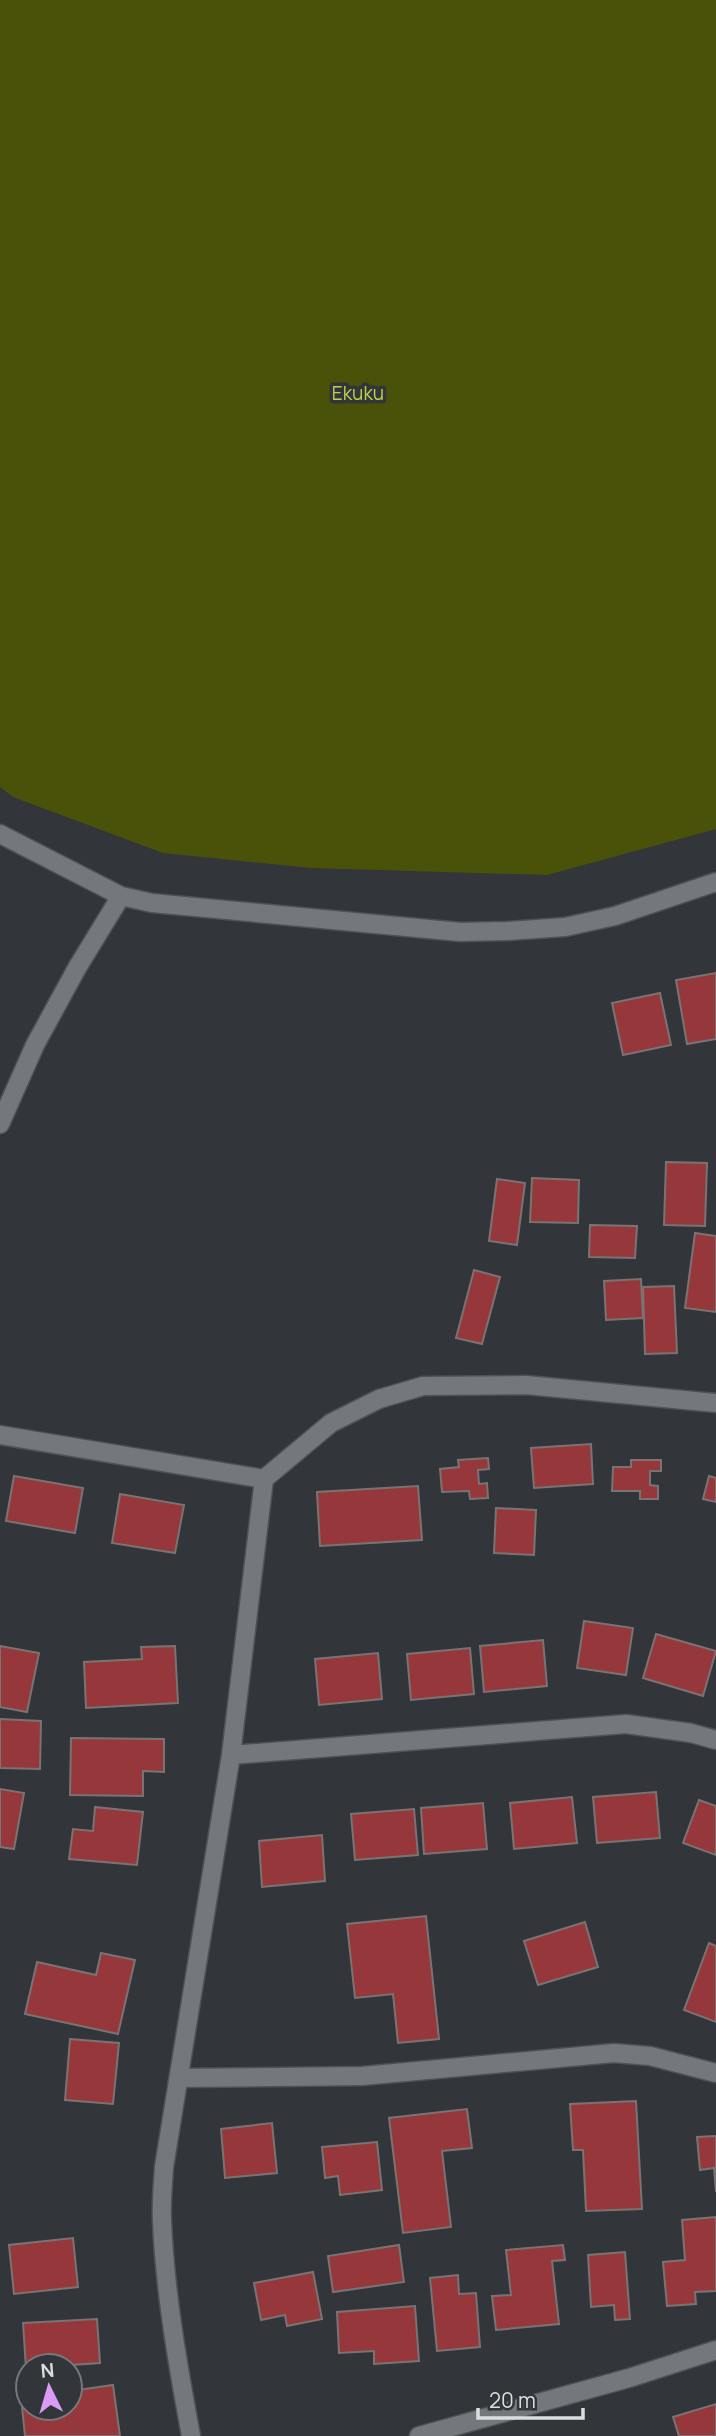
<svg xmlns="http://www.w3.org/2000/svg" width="716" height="2436" font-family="Manrope,sans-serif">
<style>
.green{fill:#4a520a}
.building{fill:#96383b;stroke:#7a7373;stroke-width:2}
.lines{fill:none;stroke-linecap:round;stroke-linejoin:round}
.street-casing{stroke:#4f5255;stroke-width:21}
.street{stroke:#74787c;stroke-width:18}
.labels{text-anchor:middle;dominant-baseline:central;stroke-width:7;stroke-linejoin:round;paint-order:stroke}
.park-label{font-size:19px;fill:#becf4a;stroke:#323539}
</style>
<rect width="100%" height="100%" fill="#323539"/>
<path class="green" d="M 0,0 L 716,0 L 716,829 L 547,875 L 311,868 L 163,853 L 13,797 L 0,787 Z"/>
<path class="building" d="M 716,973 L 716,1039 L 687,1044 L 676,980 Z
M 660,993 L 671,1045 L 623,1055 L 612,1003 Z
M 666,1162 L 707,1163 L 705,1226 L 664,1225 Z
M 532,1178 L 579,1180 L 578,1223 L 530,1222 Z
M 497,1179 L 525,1183 L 517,1245 L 489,1241 Z
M 590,1225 L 637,1226 L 635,1258 L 589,1257 Z
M 695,1233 L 716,1236 L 716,1312 L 685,1308 Z
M 474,1270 L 500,1277 L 482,1344 L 456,1338 Z
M 641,1279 L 643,1318 L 606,1320 L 604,1281 Z
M 674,1286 L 677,1353 L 645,1354 L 643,1287 Z
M 591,1444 L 593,1484 L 534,1488 L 531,1448 Z
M 488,1458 L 489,1469 L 478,1470 L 479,1484 L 487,1483 L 488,1498 L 470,1499 L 469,1491 L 442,1492 L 440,1469 L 459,1467 L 458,1460 Z
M 631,1460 L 661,1460 L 661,1471 L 650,1471 L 650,1485 L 658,1486 L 658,1499 L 640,1499 L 640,1491 L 612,1491 L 613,1467 L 631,1467 Z
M 14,1476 L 83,1488 L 75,1533 L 6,1521 Z
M 709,1476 L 716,1478 L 716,1502 L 703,1499 Z
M 418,1486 L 422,1540 L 320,1546 L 317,1492 Z
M 120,1494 L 184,1505 L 175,1553 L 112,1543 Z
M 496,1508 L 536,1510 L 534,1555 L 494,1553 Z
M 584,1621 L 633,1628 L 626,1675 L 577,1668 Z
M 656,1634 L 716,1651 L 703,1696 L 643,1678 Z
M 543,1640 L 547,1686 L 484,1692 L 480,1646 Z
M 0,1646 L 39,1653 L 27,1712 L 0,1707 Z
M 175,1646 L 178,1703 L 86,1708 L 84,1662 L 142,1659 L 141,1647 Z
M 470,1648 L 474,1694 L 411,1700 L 407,1654 Z
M 378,1653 L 382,1699 L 319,1705 L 315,1659 Z
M 0,1719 L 41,1721 L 40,1769 L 0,1768 Z
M 71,1738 L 164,1739 L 164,1772 L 143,1771 L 143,1796 L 70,1795 Z
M 0,1789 L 24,1793 L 14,1849 L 0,1847 Z
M 656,1792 L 660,1838 L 597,1843 L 593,1797 Z
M 572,1797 L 577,1843 L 514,1849 L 510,1803 Z
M 699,1800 L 716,1806 L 716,1855 L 683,1843 Z
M 483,1803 L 487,1849 L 424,1854 L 421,1808 Z
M 95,1807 L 143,1812 L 137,1865 L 69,1859 L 73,1829 L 93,1831 Z
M 414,1809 L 418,1855 L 355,1860 L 351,1814 Z
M 322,1835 L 325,1881 L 262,1887 L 259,1841 Z
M 426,1916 L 439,2039 L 398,2043 L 393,1994 L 355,1998 L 347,1924 Z
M 585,1922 L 598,1967 L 538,1985 L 524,1941 Z
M 709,1943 L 716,1946 L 716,2022 L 684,2010 Z
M 101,1953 L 135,1960 L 118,2034 L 25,2014 L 37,1962 L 96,1975 Z
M 70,2039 L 119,2043 L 113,2104 L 65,2100 Z
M 636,2101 L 642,2209 L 586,2211 L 583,2150 L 573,2150 L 570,2104 Z
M 467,2109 L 472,2148 L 442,2151 L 451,2227 L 403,2233 L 389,2118 Z
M 272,2123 L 277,2173 L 225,2178 L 221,2129 Z
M 716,2136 L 716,2192 L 714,2168 L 700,2170 L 697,2137 Z
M 377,2142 L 382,2190 L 340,2195 L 338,2176 L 325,2178 L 322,2147 Z
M 716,2217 L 716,2291 L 695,2292 L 696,2304 L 667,2306 L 663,2262 L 685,2260 L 682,2220 Z
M 73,2238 L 78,2287 L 14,2294 L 9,2245 Z
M 399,2245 L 404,2282 L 333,2292 L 328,2256 Z
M 563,2245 L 565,2260 L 552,2261 L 559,2324 L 496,2330 L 492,2296 L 511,2295 L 506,2250 Z
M 625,2252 L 630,2319 L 615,2320 L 614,2305 L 591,2307 L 588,2255 Z
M 313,2272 L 322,2319 L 287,2326 L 285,2315 L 261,2320 L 254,2283 Z
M 458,2275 L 459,2294 L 476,2293 L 480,2347 L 437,2351 L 430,2278 Z
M 415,2306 L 419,2361 L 374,2364 L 374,2351 L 339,2353 L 337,2312 Z
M 97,2319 L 100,2363 L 26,2368 L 23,2323 Z
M 113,2385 L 120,2436 L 25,2436 L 21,2397 L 28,2396 L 28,2408 L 70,2408 L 70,2391 Z
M 716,2404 L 716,2436 L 679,2436 L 673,2417 Z"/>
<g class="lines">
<g class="street-casing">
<path id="street" d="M 0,834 L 121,896 L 152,903 L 460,932 L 507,931 L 565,927 L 615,916 L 716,882
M 0,1124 L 35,1045 L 77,968 L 121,896
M 0,1435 L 264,1479
M 231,1755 L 626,1724 L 691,1733 L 716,1740
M 180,2078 L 362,2076 L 614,2053 L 650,2056 L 716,2073
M 191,2436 C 178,2366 165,2293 162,2221 C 161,2203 163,2184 164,2167 L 231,1755 L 264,1479 L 331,1423 L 379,1399 L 423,1386 L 526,1385 L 716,1403
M 419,2436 L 629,2378 L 716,2350"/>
</g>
<use href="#street" class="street"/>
</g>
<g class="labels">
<g class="park-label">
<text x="358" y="393">Ekuku</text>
</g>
</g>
<g transform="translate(49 2387) rotate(355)"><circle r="33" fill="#323539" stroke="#76787b" stroke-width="2"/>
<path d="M0-5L12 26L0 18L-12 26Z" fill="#da9af6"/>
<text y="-10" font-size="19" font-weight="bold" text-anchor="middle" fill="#dbdddf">N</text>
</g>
<path d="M478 2408v10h105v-10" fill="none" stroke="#dbdddf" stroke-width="3.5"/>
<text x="489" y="2408" font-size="21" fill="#dbdddf" stroke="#323539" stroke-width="5" paint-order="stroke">20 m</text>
</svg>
